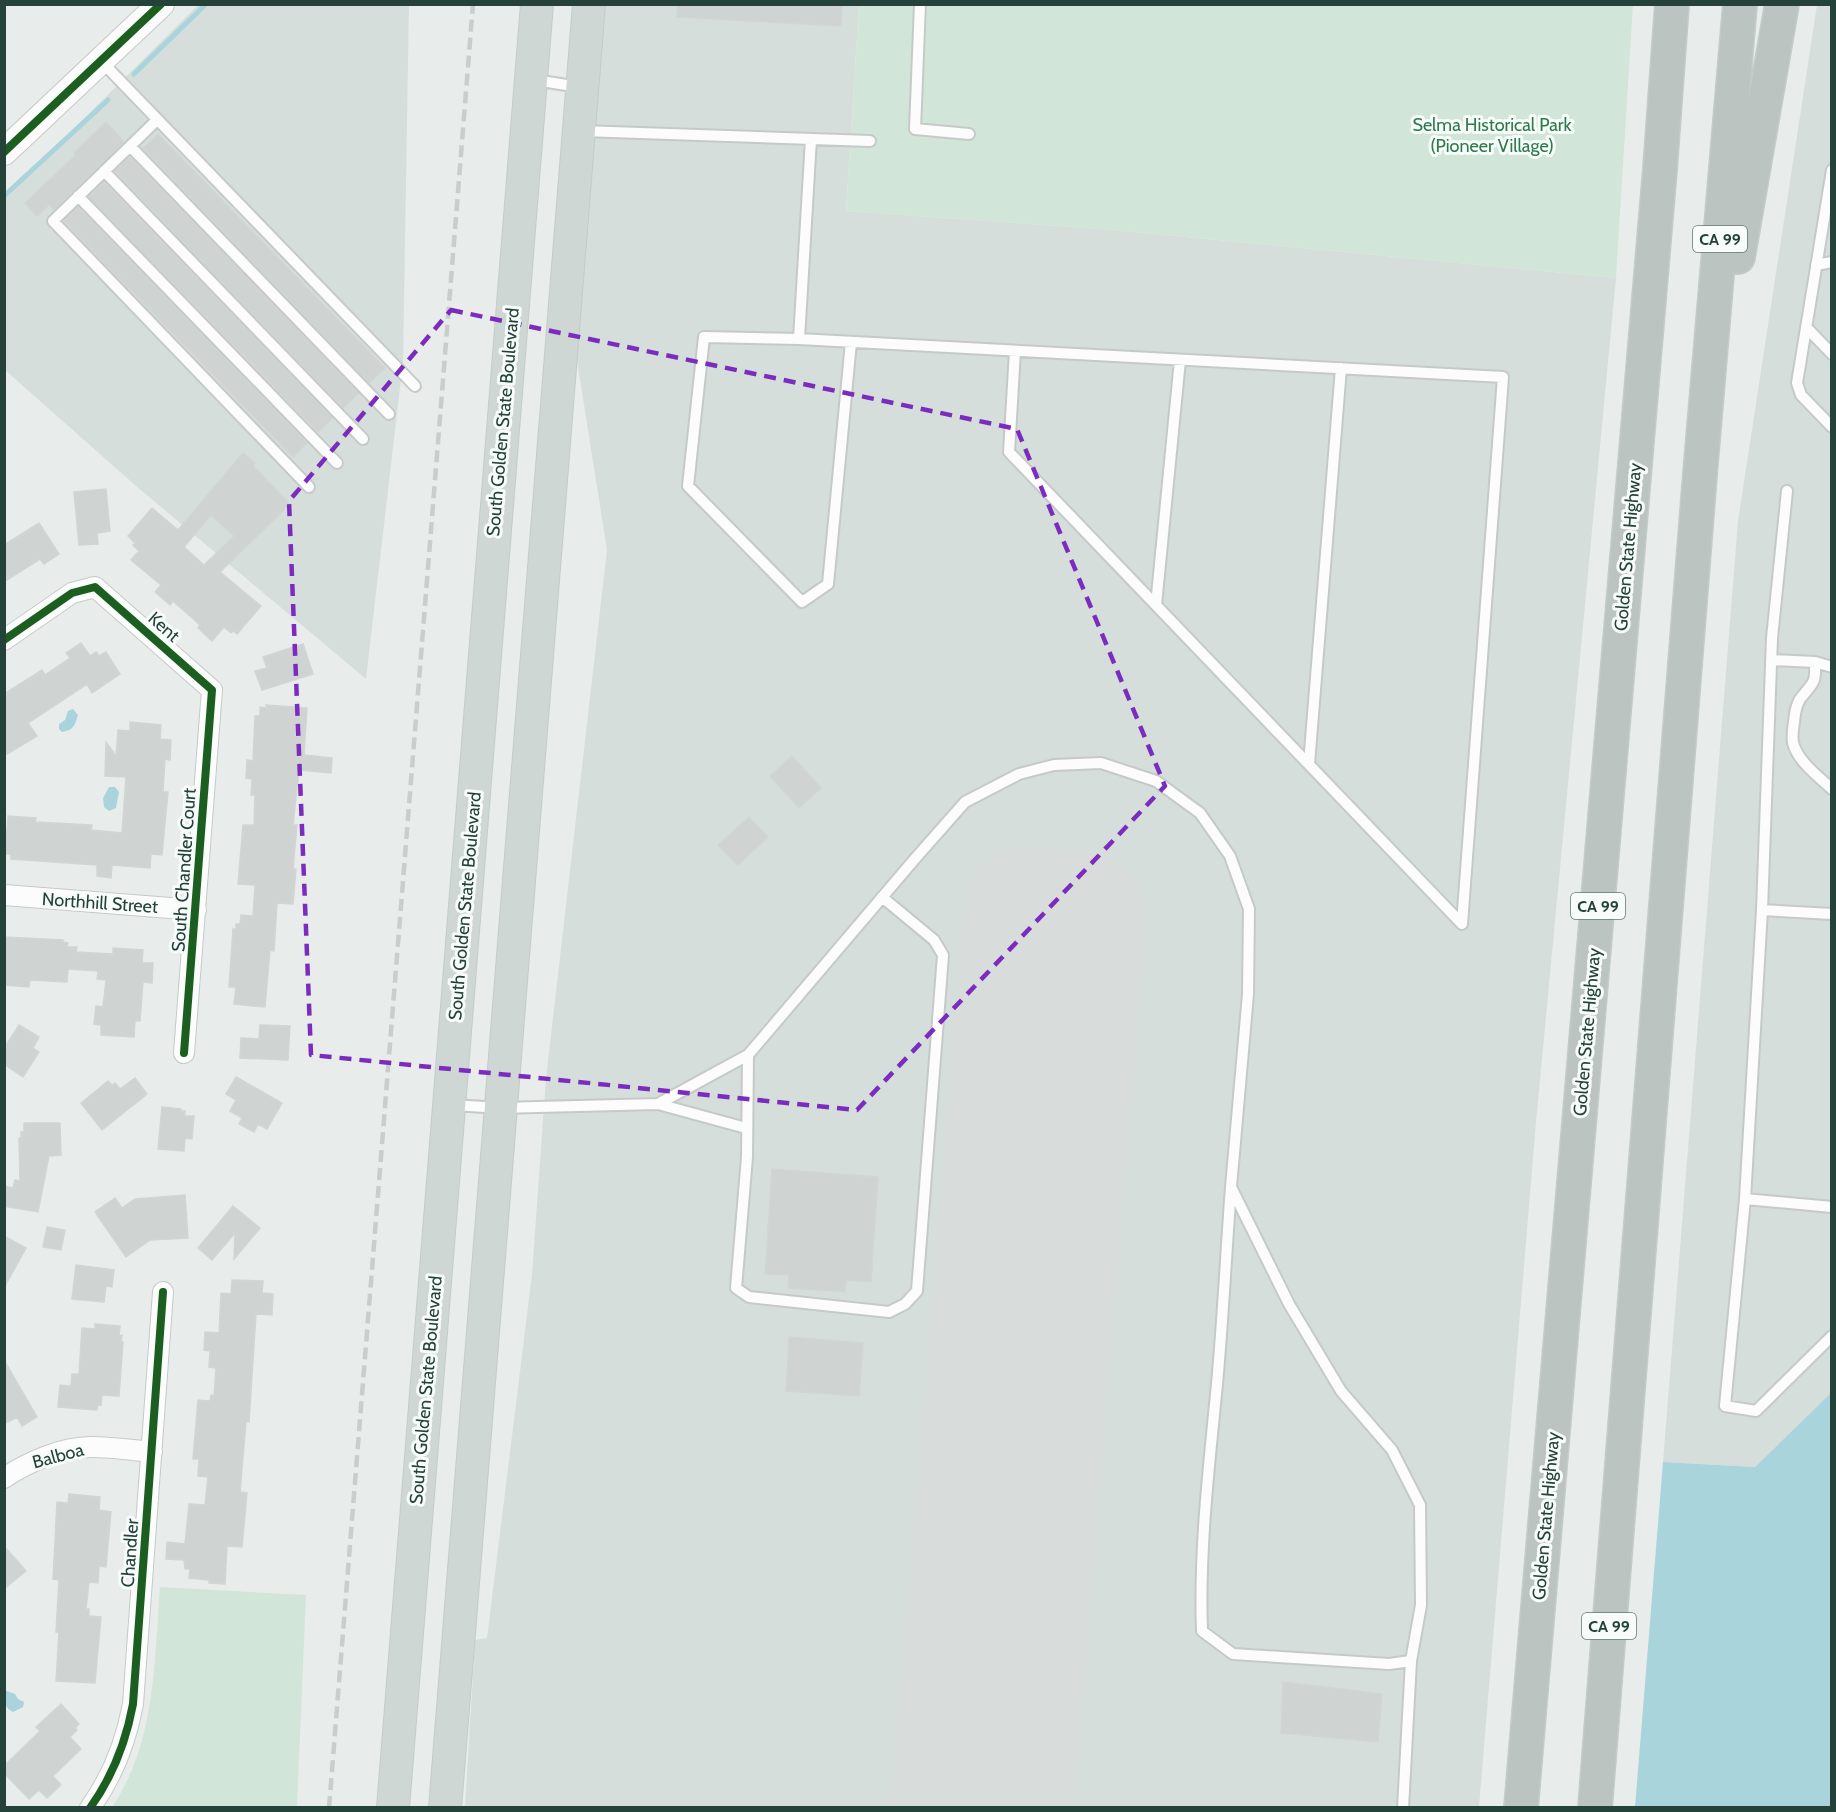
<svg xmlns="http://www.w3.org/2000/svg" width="1836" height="1812" font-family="Cabin,sans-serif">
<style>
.built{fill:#d6dedb}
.green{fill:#d1e6d8}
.water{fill:#a9d4db}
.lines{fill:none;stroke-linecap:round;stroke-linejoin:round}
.stream{stroke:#a9d4db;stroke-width:5}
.runway{stroke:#d8dddc;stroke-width:118}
.building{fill:#cfd4d2;stroke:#d1d6d4;stroke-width:1.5;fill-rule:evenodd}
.service-casing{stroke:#c5cac8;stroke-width:14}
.minor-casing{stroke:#c5cac8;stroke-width:22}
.tertiary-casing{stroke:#c5cac8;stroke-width:28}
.primary-casing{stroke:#c3ccc9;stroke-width:34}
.motorway-casing{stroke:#c3ccc9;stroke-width:36}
.service{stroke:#fcfcfc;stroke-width:10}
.minor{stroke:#fcfcfc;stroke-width:20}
.tertiary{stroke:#fcfcfc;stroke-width:26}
.primary{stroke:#cfd7d5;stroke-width:32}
.motorway{stroke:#bcc4c2;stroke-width:33}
.rail{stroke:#c9cdcc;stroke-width:4.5;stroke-dasharray:12 6;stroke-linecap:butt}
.cycleway-casing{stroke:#f7fbf9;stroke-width:11}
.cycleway{stroke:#1b5e20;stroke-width:8}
.marked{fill:none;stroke:#7b2cbf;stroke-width:4.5;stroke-dasharray:12 8;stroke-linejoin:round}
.labels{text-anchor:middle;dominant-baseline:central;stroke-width:6;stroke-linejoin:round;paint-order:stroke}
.shield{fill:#f7fbf9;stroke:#637a73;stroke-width:1.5}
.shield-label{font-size:16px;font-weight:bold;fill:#24423a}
.park-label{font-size:18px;fill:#2d7a4b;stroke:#f7fbf9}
.street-label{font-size:18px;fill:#24423a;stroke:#f7fbf9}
</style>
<rect width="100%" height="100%" fill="#e8edeb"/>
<path class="built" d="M 198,5 L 409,5 L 403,362 L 366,679 L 136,486 L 5,370 L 5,197 Z
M 601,5 L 859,5 L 846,211 L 1113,230 L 1616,278 L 1536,1122 L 1479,1807 L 465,1808 L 475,1640 L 487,1638 L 532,1274 L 546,1078 L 607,550 L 571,323 Z
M 1817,5 L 1831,5 L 1831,1393 L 1755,1467 L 1663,1462 L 1738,521 Z"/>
<path class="green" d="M 859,5 L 1633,5 L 1616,278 L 1113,230 L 846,211 Z
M 160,1587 L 306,1595 L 297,1807 L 112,1807 C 156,1742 154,1663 160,1587 Z"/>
<path class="water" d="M 73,709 L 78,715 C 75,725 74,730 62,732 L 59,729 L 59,724 L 65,720 L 68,711 Z
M 109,787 L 115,787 L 119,792 L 116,808 L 109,811 L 104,807 L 103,798 Z
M 1831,1393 L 1831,1807 L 1635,1807 L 1663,1462 L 1755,1467 Z
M 4,1690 L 15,1694 L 18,1699 L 24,1702 L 23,1707 L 13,1712 C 4,1708 4,1699 4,1690 Z"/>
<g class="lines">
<path class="stream" d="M 134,74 L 206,4
M 4,196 L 108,100"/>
<path class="runway" d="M 950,1808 L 1024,906 L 1087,912 L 1014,1808"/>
</g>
<path class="building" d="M 678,4 L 842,4 L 841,26 L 677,17 Z
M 106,122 L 124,142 L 54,210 L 49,205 L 37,216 L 25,203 L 76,155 L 74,153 Z
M 158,134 L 385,368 L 369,383 L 143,148 Z
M 130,157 L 359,393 L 345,406 L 343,408 L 115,171 Z
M 104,182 L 333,418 L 318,432 L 89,197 Z
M 78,207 L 307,443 L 293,457 L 64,221 Z
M 243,453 L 255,463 L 253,466 L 290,504 L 220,572 L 261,606 L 237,634 L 233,631 L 231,633 L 224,627 L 212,641 L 198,628 L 200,625 L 173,601 L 170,605 L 155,592 L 161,585 L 131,560 L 139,551 L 133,545 L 135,543 L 128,536 L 152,508 L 178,530 ZM 211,515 L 234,536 L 204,565 L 184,547 Z
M 106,489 L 110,531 L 97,533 L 98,544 L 79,545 L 74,492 Z
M 39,523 L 59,554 L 44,564 L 40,559 L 4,582 L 4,545 Z
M 81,643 L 90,656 L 96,652 L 99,656 L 106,652 L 120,674 L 92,693 L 87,684 L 28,723 L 37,736 L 4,756 L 4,694 L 42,670 L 45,675 L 70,658 L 66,653 Z
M 303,644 L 313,674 L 262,690 L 255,671 L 267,668 L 263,657 Z
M 266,705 L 307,708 L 304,755 L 332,758 L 331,773 L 299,770 L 293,825 L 297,825 L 293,869 L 296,869 L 293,904 L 277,903 L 274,951 L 270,950 L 265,1007 L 234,1004 L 236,987 L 229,987 L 233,929 L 236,929 L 236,924 L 240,924 L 241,915 L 253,916 L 255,885 L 238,884 L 243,825 L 254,825 L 255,795 L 251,795 L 252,779 L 246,778 L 247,760 L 253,761 L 255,716 L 260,716 L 260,707 L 267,708 Z
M 130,722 L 161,725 L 160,739 L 171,740 L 170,760 L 165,759 L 163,792 L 168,792 L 162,855 L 151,854 L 150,868 L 112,865 L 111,878 L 97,876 L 97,865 L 11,859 L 11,854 L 4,854 L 4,829 L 7,830 L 8,816 L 36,818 L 35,822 L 92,825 L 91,830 L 122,833 L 126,777 L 105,776 L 106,742 L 116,756 L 118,730 L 130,731 Z
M 792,756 L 821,788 L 799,808 L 770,776 Z
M 749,817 L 768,837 L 738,865 L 718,845 Z
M 4,937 L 63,940 L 63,942 L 68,943 L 67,947 L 77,947 L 76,952 L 113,954 L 113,948 L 143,950 L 142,963 L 153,963 L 152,983 L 143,982 L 140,1021 L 135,1021 L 134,1037 L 101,1035 L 101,1025 L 94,1024 L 96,1006 L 103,1007 L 106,980 L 97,979 L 98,971 L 68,969 L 67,982 L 30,980 L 29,987 L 4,985 Z
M 19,1025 L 39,1037 L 33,1048 L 39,1052 L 23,1077 L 4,1064 L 4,1048 Z
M 260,1025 L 290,1026 L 288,1060 L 240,1058 L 241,1038 L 259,1039 Z
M 236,1077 L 282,1103 L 267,1129 L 258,1124 L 254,1132 L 239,1124 L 242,1118 L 230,1111 L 236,1100 L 226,1094 Z
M 135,1078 L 147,1094 L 102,1130 L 81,1103 L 108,1081 L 112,1085 L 115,1083 L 120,1089 Z
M 162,1107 L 181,1109 L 181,1111 L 185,1111 L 185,1116 L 194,1116 L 192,1139 L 185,1138 L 184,1151 L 158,1149 Z
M 24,1123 L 60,1123 L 61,1155 L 49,1156 L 38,1212 L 4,1206 L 4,1186 L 13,1188 L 15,1180 L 20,1181 L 19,1138 L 21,1138 L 21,1132 L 24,1132 Z
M 772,1169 L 878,1177 L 871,1282 L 846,1280 L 845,1292 L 788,1288 L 789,1275 L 765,1274 Z
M 185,1195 L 188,1238 L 150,1240 L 126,1257 L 95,1212 L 115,1198 L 122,1208 L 135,1199 Z
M 233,1206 L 260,1228 L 234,1259 L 235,1233 L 212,1260 L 198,1248 Z
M 47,1227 L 65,1230 L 61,1250 L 43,1247 Z
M 4,1236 L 26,1248 L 4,1288 Z
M 76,1265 L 114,1270 L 112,1287 L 106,1286 L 104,1302 L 72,1299 Z
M 232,1280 L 263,1281 L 262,1293 L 273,1294 L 272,1315 L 256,1314 L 249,1422 L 246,1422 L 240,1492 L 247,1493 L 242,1547 L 227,1546 L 225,1584 L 209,1583 L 209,1580 L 189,1578 L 190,1569 L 185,1569 L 184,1560 L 166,1559 L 167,1542 L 185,1544 L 189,1504 L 205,1505 L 208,1477 L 198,1476 L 199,1459 L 193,1459 L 198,1400 L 210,1401 L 211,1395 L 214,1396 L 216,1368 L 209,1367 L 210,1351 L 204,1350 L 205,1332 L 219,1333 L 221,1293 L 231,1294 Z
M 95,1324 L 120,1326 L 119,1336 L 122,1335 L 121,1342 L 123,1342 L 119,1396 L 102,1395 L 101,1405 L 98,1404 L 97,1410 L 58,1407 L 60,1385 L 71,1386 L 72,1374 L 79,1374 L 82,1328 L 95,1329 Z
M 789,1337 L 863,1343 L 859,1396 L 786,1391 Z
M 4,1360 L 37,1417 L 22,1426 L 17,1417 L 4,1424 Z
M 69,1494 L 100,1497 L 99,1510 L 111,1512 L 106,1567 L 99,1566 L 98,1583 L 89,1582 L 86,1609 L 89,1609 L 89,1616 L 101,1617 L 95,1683 L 56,1681 L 59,1632 L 56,1632 L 59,1580 L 53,1579 L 57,1502 L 68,1503 Z
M 4,1546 L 26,1571 L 4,1589 Z
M 1283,1682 L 1382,1694 L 1378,1742 L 1281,1733 Z
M 61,1704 L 79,1724 L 75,1728 L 77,1730 L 70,1737 L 81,1749 L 53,1776 L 61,1785 L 47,1798 L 39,1790 L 29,1799 L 4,1773 L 4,1766 L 40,1731 L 36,1727 Z"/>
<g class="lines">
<g class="service-casing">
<path id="service" d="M 920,4 L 915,129 L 969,134
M 101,61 L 415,386
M 535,80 L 579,87
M 157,120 L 53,221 L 309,487
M 582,131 L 870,141
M 130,146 L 389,414
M 1832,170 L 1797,383 L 1801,395 L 1832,427
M 104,171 L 363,439
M 78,196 L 337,463
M 1816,265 L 1832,262
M 1806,327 L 1832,354
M 799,339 L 811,139
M 851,342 L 828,584 L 802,602 L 688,486 L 704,337 L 799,339 L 1503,377 L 1462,924
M 1015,351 L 1009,452 L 1462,924
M 1156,605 L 1180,360
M 1771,660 L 1815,662 L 1832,667
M 1815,662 C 1816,685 1813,682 1800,699 C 1795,707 1795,714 1794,722 C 1793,730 1791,739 1794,746 C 1800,763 1819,777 1832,789
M 1309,764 L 1341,368
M 1762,910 L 1772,638 L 1787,491
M 1832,914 L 1762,910 L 1745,1199 L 1725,1406 L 1756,1411 L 1832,1336
M 748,1055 L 747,1157 L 736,1288 L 749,1297 L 889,1312 L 905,1304 L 917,1291 L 943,955 L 934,940 L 882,897
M 658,1104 L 748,1055 L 913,861 L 965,802 L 1019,774 L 1054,765 L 1101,763 L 1156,781 L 1200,813 L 1230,856 L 1249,909 L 1248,994 L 1231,1187 L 1289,1304 L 1341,1391 L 1392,1450 L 1420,1505 L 1421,1605 L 1411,1661 L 1389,1664 L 1233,1654 L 1202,1631 C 1199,1549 1209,1467 1217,1384 C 1223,1319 1226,1253 1231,1187
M 452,1105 L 501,1108 L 658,1104 L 746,1128
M 1745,1199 L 1832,1207
M 1403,1808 L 1411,1661"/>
</g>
<g class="minor-casing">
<path id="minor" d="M 4,640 L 72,593 L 95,587 L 212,690 L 184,1053
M 4,895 L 196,910
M 4,1478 C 28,1462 62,1447 91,1447 C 111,1447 132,1450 152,1452
M 90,1808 C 113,1776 126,1742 133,1704 L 163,1292"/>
</g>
<g class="tertiary-casing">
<path id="tertiary" d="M 4,152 L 161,4"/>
</g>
<g class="primary-casing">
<path id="primary" d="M 393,1808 L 537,4
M 445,1808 L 589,4"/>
</g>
<g class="motorway-casing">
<path id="motorway" d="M 1738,257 L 1782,4
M 1521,1808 L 1660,169 L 1672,4
M 1595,1808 L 1700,474 L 1740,4"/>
</g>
<use href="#service" class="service"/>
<use href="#minor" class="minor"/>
<use href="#tertiary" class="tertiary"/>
<use href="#primary" class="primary"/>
<use href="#motorway" class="motorway"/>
<path class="rail" d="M 329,1808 L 473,4"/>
<g class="cycleway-casing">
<path id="cycleway" d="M 4,152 L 161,4
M 4,640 L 72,593 L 95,587 L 212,690 L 184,1053
M 90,1808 C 113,1776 126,1742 133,1704 L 163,1292"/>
</g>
<use href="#cycleway" class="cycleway"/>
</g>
<path class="marked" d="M 451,310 L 1017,429 L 1165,786 L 857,1110 L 311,1055 L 289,501 Z"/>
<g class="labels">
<g class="shield">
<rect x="1693" y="226" width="54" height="26" rx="4.5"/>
<rect x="1571" y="893" width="54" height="26" rx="4.5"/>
<rect x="1582" y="1613" width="54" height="26" rx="4.5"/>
</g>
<g class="shield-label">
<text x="1720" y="239">CA 99</text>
<text x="1598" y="906">CA 99</text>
<text x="1609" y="1626">CA 99</text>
</g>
<g class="park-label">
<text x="1492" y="125">Selma Historical Park<tspan x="1492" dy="21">(Pioneer Village)</tspan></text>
</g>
<g class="street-label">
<text transform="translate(503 422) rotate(-85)">South Golden State Boulevard</text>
<text transform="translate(1628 547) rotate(-85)">Golden State Highway</text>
<text transform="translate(164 627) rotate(41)">Kent</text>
<text transform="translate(184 870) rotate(-86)">South Chandler Court</text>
<text transform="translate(100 903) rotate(4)">Northhill Street</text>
<text transform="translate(465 906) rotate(-85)">South Golden State Boulevard</text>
<text transform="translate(1587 1032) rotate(-85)">Golden State Highway</text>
<text transform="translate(426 1390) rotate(-85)">South Golden State Boulevard</text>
<text transform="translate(58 1456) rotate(-15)">Balboa</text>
<text transform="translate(1546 1516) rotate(-85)">Golden State Highway</text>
<text transform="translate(130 1553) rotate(-86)">Chandler</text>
</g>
</g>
<rect width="1836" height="1812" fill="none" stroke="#24423a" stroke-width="12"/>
</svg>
